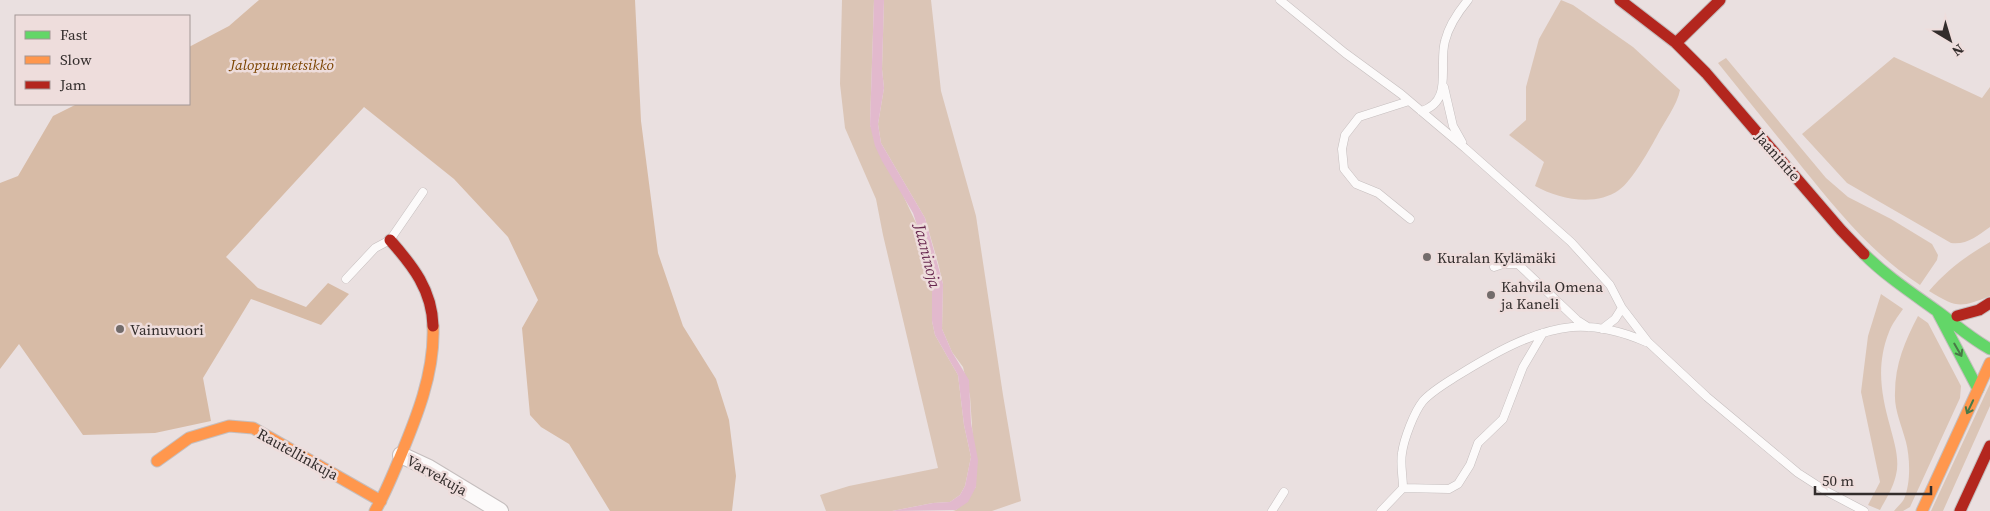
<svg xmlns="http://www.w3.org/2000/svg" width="1990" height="511" font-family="'Source Serif 4',serif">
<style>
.green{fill:#dbc5b6}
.forest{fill:#d7bba6}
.water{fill:#e2b9cd}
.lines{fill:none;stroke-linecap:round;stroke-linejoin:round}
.lane-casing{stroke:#c5bebe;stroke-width:9}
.street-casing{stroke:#c5bebe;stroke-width:18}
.fast-casing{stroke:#c5bebe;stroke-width:13}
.slow-casing{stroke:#c5bebe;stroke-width:13}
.jam-casing{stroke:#c5bebe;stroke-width:13}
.lane{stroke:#fcfafa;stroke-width:8}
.street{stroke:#fcfafa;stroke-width:16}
.fast{stroke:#63d668;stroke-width:11}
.slow{stroke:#ff974d;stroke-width:11}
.jam{stroke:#b3261e;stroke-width:11}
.oneway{stroke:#497947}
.poi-dot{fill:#736c6b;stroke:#eedddc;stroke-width:2}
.labels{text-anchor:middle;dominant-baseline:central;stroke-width:5;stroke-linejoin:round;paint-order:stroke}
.park-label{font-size:15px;font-style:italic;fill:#7b4400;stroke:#eedddc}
.street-label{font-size:15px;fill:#332d2c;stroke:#eedddc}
.poi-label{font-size:15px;fill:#332d2c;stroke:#eedddc;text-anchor:start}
.water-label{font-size:16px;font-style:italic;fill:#68284f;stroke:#eedddc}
</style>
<rect width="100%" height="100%" fill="#eae0e0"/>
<path class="green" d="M 842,0 L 874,0 L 870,125 L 917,225 L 932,291 L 932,321 L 935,335 L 958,375 L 964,425 L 971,457 L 965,486 L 960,495 L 950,502 L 933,503 L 892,511 L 826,511 L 820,495 L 849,486 L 938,468 L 883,235 L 876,199 L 845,128 L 840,84 Z
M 884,0 L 931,0 L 941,91 L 976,216 L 1003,395 L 1021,501 L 992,511 L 953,511 L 956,510 L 976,487 L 970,396 L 963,367 L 952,352 L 942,329 L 943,284 L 938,263 L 925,218 L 881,143 L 878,124 L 884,88 L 882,69 Z
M 1561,0 L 1573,5 L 1633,47 L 1680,90 C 1677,105 1665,121 1658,134 C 1650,149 1632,181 1619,190 C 1595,207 1559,199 1535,186 L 1544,162 L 1509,135 L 1526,120 L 1526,87 L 1539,39 Z
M 1894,57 L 1982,98 L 1990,87 L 1990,227 C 1977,236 1967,245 1951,243 L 1847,183 L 1802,134 Z
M 1726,58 L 1826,178 L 1848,197 L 1891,219 L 1932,244 L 1938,255 L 1937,260 L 1920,285 C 1872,254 1837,210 1802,167 C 1774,132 1746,98 1718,63 Z
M 1990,242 L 1990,296 C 1960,308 1957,308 1929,291 C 1947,270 1966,256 1990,242 Z
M 1881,294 L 1903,309 C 1898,316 1892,324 1889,332 C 1876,365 1881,394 1890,426 C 1894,442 1900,459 1896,475 C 1893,488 1886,499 1880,510 L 1868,505 L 1880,482 L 1861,392 L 1868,336 Z
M 1918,316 L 1928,323 L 1961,386 L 1960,398 L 1910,507 L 1903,511 L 1894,511 C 1897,507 1902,503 1904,499 C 1911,483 1910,458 1906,442 C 1902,426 1894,410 1895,393 C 1895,364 1905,341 1918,316 Z
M 1990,384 L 1990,406 L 1943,511 L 1931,511 Z"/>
<path class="forest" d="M 259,0 L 635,0 L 641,121 L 658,253 L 683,326 L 716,379 L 729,420 L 736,476 L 732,511 L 610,511 L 569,444 L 541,427 L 530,415 L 522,328 L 538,300 L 508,237 L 454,179 L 364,107 L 226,257 L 258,288 L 306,307 L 328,283 L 349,294 L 321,325 L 251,299 L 203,378 L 211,421 L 155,433 L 83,435 L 19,344 L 0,369 L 0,183 L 18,176 L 53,116 L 77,104 L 189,104 L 189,47 L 229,26 Z"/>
<path class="water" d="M 874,0 L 884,0 L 882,69 L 884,88 L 878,124 L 881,143 L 925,218 L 943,284 L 942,329 L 952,352 L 969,380 L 971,423 L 978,460 L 976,487 L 968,502 L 956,510 L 892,511 L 933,503 L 950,502 L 960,495 L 965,486 L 971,457 L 964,425 L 958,375 L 935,335 L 932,321 L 932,291 L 917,225 L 913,213 L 882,161 L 875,146 L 870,125 Z"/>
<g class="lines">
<g class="lane-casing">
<path id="lane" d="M 1280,0 L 1345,53 L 1401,94 L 1465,148 L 1571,242 L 1610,285 L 1622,308 L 1648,342 L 1707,397 L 1798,473 L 1826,491 L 1864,511
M 1444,87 L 1453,126 L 1462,142
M 1409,101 L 1359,117 L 1345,135 L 1342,149 L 1344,169 L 1356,184 L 1378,193 L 1410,219
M 1421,111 C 1454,102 1438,66 1445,41 C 1449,25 1458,12 1468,0
M 1494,267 L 1503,264 L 1518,264 L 1577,320 L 1588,327
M 346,279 L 375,248 L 390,240 L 423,192
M 1602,329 L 1615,319 L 1622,308
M 1403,488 L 1449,489 L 1458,484 L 1470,465 L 1478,443 L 1503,419 L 1523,367 L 1543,333
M 1272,511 L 1284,492
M 1381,511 L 1403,488 C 1403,477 1400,464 1402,453 C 1404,439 1414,412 1423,401 C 1432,391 1446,383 1457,376 C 1491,355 1531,331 1572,327 C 1596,325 1624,332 1646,342"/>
</g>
<g class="street-casing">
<path id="street" d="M 401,455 L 429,468 L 500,511"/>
</g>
<g class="fast-casing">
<path id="fast" d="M 1864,254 C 1886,276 1912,293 1937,311 C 1955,324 1970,338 1990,349
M 1937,311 L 1978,389"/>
</g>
<g class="slow-casing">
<path id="slow" d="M 157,461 L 189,438 L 229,426 L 253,428 L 381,501
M 375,511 C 384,496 391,479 398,462 C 416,419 435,373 433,326
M 1922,511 L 1990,363"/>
</g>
<g class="jam-casing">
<path id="jam" d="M 1620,0 L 1676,43 L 1706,73 L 1841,230 L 1864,254
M 1676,43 L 1720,0
M 390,240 C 413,266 432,290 433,326
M 1957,316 L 1979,310 L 1990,303
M 1960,511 L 1990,446"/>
</g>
<use href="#lane" class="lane"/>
<use href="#street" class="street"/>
<use href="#fast" class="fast"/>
<use href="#slow" class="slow"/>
<use href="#jam" class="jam"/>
</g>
<defs><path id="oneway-shaft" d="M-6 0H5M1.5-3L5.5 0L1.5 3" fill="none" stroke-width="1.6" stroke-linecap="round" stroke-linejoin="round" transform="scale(1.25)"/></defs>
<g class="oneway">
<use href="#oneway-shaft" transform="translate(1958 350) rotate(60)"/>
<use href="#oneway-shaft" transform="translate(1970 407) rotate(115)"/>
</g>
<g class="poi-dot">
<circle cx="1427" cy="257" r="5"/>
<circle cx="1491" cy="295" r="5"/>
<circle cx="120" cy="329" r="5"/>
</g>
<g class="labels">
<g class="park-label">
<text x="282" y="64">Jalopuumetsikkö</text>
</g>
<g class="street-label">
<text transform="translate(1778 156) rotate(49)">Jaanintie</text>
<text transform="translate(298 454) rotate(29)">Rautellinkuja</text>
<text transform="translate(437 475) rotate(29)">Varvekuja</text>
</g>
<g class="poi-label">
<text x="1437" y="257">Kuralan Kylämäki</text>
<text x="1501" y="286">Kahvila Omena<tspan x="1501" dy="17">ja Kaneli</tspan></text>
<text x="130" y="329">Vainuvuori</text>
</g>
<g class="water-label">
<text transform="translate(928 256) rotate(76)">Jaaninoja</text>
</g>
</g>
<rect x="15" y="15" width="175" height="90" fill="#eedddc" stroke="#a39796"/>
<rect x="25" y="31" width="25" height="8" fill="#63d668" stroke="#a39796"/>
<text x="60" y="40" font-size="15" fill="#332d2c">Fast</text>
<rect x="25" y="56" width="25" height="8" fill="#ff974d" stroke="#a39796"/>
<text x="60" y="65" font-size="15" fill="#332d2c">Slow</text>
<rect x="25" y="81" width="25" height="8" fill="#b3261e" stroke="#a39796"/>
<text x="60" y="90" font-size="15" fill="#332d2c">Jam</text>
<g transform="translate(1950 40) rotate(142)" stroke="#eedddc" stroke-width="4" paint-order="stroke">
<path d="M0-4L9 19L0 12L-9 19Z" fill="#332d2c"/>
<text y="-8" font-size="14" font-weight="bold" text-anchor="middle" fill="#332d2c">N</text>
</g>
<path d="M1815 486v8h116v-8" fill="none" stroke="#332d2c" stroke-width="2.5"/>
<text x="1822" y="486" font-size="15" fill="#332d2c" stroke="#eedddc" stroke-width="4" paint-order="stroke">50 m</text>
</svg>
